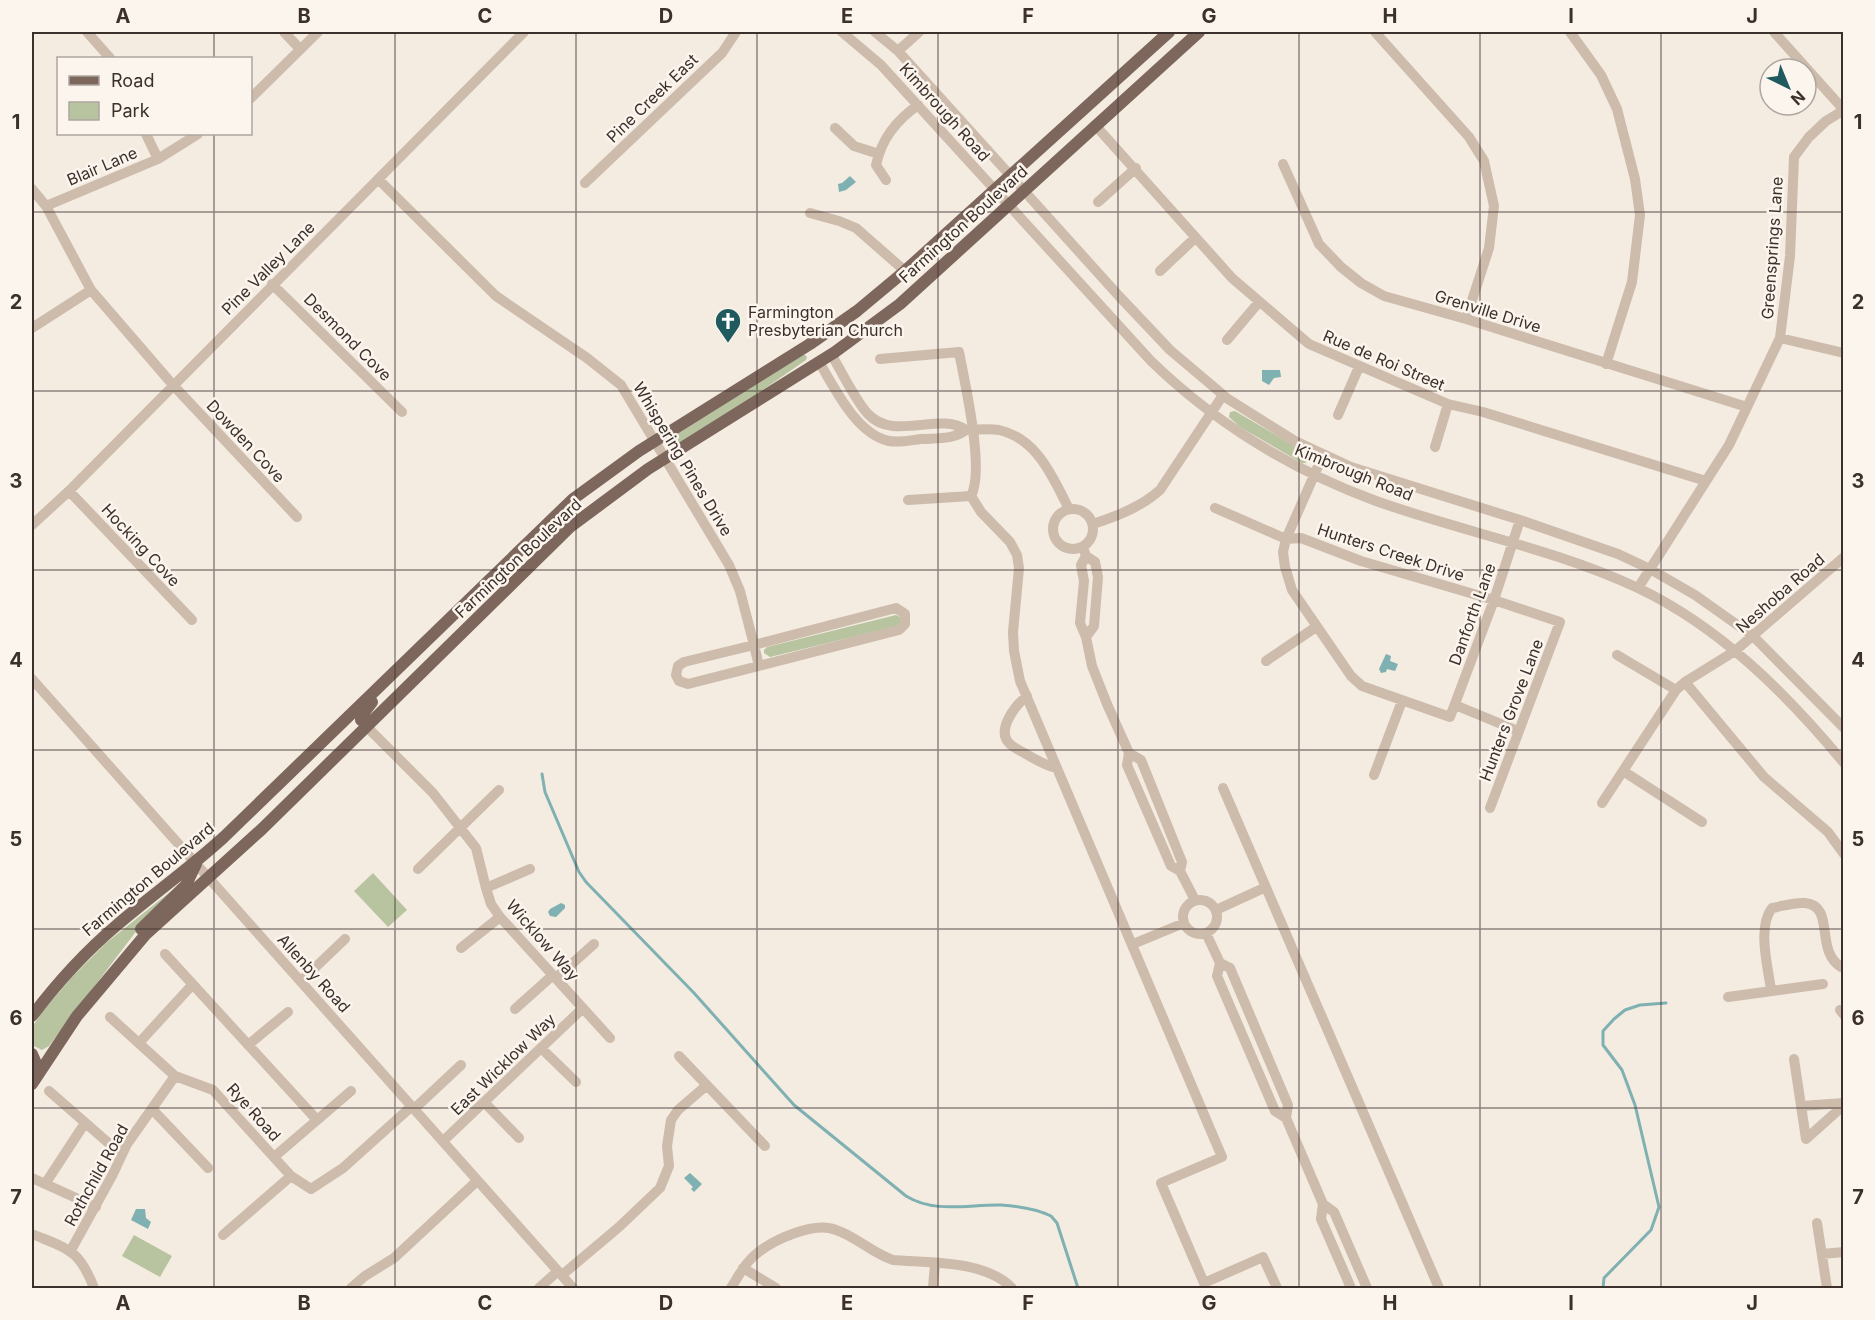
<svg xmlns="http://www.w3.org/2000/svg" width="1875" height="1320" font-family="Inter,sans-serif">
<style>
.green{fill:#b8c4a0}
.water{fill:#7fb0b2}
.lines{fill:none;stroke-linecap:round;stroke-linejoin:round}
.stream{stroke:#7fb0b2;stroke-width:3}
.minor{stroke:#cdbbac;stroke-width:10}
.major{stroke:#7d675c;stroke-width:12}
.grid{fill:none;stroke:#3b302b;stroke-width:1.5;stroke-opacity:0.55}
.labels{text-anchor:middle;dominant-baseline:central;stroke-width:5;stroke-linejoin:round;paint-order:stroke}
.street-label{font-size:16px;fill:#3b302b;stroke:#fbf5ee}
.poi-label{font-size:16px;fill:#3b302b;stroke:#fbf5ee;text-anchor:start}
.neatline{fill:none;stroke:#3b302b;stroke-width:2}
.grid-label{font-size:20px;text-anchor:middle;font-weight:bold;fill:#3b302b}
</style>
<rect width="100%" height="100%" fill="#f4ebe1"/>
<path class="green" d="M 804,354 L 807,357 L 806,360 L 741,405 L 671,448 L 668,446 L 668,440 Z
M 1235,411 L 1308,454 L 1309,461 L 1305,463 L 1302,463 L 1240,427 L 1229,417 L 1230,412 Z
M 896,615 L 900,617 L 902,620 L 898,626 L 770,657 L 764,653 L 764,650 L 767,647 Z
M 373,873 L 407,910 L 388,927 L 354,891 Z
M 180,884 L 141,925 L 49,1046 L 42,1050 L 32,1045 L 32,1027 L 43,1011 L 73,976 L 106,943 Z
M 134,1235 L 172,1256 L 160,1277 L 122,1256 Z"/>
<path class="water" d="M 850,176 L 856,182 L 846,190 L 839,192 L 838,184 L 842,183 Z
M 1262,370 L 1280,370 L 1281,377 L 1274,378 L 1269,385 L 1262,381 Z
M 1386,654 L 1391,656 L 1390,661 L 1398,664 L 1395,671 L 1387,669 L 1386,672 L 1381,673 L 1379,669 Z
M 561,903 L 565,905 L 565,908 L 556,917 L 550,916 L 548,912 L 550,909 Z
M 690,1173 L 702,1184 L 694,1192 L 691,1189 L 693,1187 L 684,1178 Z
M 136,1209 L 145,1209 L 146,1218 L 151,1222 L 148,1229 L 131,1220 Z"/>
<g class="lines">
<path class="stream" d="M 542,774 L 545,792 L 579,872 L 586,882 L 694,993 L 794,1105 L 906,1196 C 935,1214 970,1204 1001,1205 C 1017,1206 1037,1209 1051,1216 L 1057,1223 L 1078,1288
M 1603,1288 L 1604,1278 L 1651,1230 L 1659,1207 L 1635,1105 L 1622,1070 L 1603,1045 L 1603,1031 L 1614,1019 L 1625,1010 L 1640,1005 L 1666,1003"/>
<path class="minor" d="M 87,32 L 110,58
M 284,32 L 300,49
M 842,32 L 881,65 L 1151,361 C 1215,423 1292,470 1376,501 C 1463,532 1555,549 1638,588 C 1720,627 1787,694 1844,763
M 875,32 L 898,51 L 1118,295 L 1170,350 L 1228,399 L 1295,441 L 1351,467 L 1520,520 L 1618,554 L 1650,569 L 1695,595 L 1753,636 L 1844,728
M 1375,32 L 1469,137 L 1484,161 L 1494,206 L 1489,248 L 1466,319
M 1570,32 L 1601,75 L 1617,109 L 1635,179 L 1640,215 L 1632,282 L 1606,364
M 1774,32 L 1844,110
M 898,51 L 919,32
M 250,99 L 318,32
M 1095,125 L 1232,278 L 1309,344 L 1448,404 L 1483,412 L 1706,481
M 835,128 L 854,146 L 879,154
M 146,134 L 158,159
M 1283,164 L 1319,244 L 1341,267 L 1361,283 L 1384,296 L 1466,319 L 1747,407
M 378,179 L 496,296 L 587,358 L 621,385 L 729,565 L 740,591 L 754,645 L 896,608 L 905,614 L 905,624 L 899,630 L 688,684 L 679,681 L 676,675 L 678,666 L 684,662 L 754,645 L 759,666
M 886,180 L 876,165 C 882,138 896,121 918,105
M 585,183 L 722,53 L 736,32
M 32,189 L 46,206 L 91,290 L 173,385 L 297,517
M 1098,202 L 1136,168
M 46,206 L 158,159 L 198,134
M 810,213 L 839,221 L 856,228 L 905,271
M 1160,271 L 1195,238
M 272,284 L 402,412
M 32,328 L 91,290
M 1780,338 L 1844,353
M 1227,340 L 1259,302
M 880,359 L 959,352 C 965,384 985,470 971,496
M 819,362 C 835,388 856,434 889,441 C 899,443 911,440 921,439 C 937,438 953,440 966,430 C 940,411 894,442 868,414 C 855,400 842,372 831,354
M 1338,415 L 1359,367
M 966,430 C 977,430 988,428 999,430 C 1038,439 1053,478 1069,509
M 1435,447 L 1448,404
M 1323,455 L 1286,539 L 1283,552 L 1285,567 L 1292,590 L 1351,676 L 1362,686 L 1450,717 L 1494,600 L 1520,520
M 69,491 L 192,620
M 971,496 L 981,512 L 1010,542 L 1017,555 L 1019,568 L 1013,632 L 1014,651 L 1020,681 L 1222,1157 L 1161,1183 L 1204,1283 L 1263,1257 L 1277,1288
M 908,500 L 971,496
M 1215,508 L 1286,539 L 1301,538 L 1361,561 L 1494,600 L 1560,622 L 1490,808
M1053 529a20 20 0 1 1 40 0a20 20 0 1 1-40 0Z
M 1093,524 C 1117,516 1141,507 1160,490 L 1223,395
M 32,525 L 69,491 L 524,32
M 1083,547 L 1086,556 L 1095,562 L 1098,577 L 1094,626 L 1086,637 L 1080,623 L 1084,581 L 1081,565 L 1086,556
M 1638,588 L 1729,445 L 1780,338 L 1790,256 L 1794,157 L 1809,137 L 1826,121 L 1844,110
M 1086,637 L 1092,666 L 1107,704 L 1129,753 L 1141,760 L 1182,862 L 1180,871 L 1171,866 L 1127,765 L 1129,753
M 1617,655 L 1676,690
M 1266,661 L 1316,627
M 32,679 L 573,1288
M 1685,682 L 1764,777 L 1828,832 L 1844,854
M 1027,696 C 1016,705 995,730 1010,744 C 1014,748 1021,751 1026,754 C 1036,760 1045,765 1056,768
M 1455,705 L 1518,731
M 367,727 L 433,793 L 476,848 L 486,888 L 491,904 L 500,917 L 610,1038
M 1623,771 L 1702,822
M 1374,775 L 1402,701
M 1223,788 L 1439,1288
M 1602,803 L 1676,690 L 1685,682 L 1735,651 L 1844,557
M 418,869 L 499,790
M 1180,871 L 1195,900
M 486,888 L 530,869
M1183 917a17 17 0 1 1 34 0a17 17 0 1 1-34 0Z
M 1216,910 L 1266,887
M 1206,933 L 1220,963 L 1217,976 L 1275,1111 L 1286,1118 L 1288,1105 L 1230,968 L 1220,963
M 1133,944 L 1184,923
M 461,948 L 500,917
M 165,954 L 317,1120
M 556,978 L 594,944
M 301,981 L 345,939
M 1771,990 C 1768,967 1757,927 1772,908 C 1783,906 1795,902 1805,903 C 1836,906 1814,950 1841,967 L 1844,966
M 1728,997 L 1823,984
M 515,1009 L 553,975
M 1840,1010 L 1844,1015
M 110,1017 L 175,1076
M 139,1043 L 192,985
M 248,1045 L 288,1012
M 541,1048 L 576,1082
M 679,1056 L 765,1146
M 1794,1059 L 1806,1139
M 49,1091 L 113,1147 L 122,1152
M 484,1102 L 519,1138
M 1802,1106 L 1844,1103
M 152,1109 L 208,1168
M 414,1109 L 461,1065
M 1286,1118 L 1323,1204 L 1321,1219 L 1351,1288
M 1806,1139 L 1844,1105
M 443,1141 L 583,1008
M 274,1157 L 351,1091
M 32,1178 L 96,1207
M 45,1184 L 85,1123
M 1323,1204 L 1334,1212 L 1367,1288
M 1817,1223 L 1827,1288
M 32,1234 C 68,1249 79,1249 94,1288
M 223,1235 L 291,1176
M 71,1250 L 113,1174 L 127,1144 L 175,1076 L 213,1090 L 291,1176 L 311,1189 L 343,1168 L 412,1106
M 1822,1254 L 1844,1252
M 743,1268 L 776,1288
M 562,1275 L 619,1227 L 660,1188 L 669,1166 L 667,1146 L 671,1120 L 678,1110 L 707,1085
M 351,1288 L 365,1276 L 394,1258 L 477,1181
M 539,1288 L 558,1271
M 731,1288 C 738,1277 744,1264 755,1255 C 772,1240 814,1221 836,1230 C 857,1237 872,1253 893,1260 C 930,1263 985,1260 1012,1288
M 933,1288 L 935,1264"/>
<path class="major" d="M 361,720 L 362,715 L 372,702
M 141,929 L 186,885 L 196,864
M 32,1016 C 57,983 85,952 117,925 C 152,895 190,868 224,837 L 573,499 L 639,451 L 810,344 L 857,311 L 905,271 L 1169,32
M 32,1070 L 35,1061 L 32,1054
M 32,1084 L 77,1016 L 146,934 L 262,829 L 570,527 L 648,469 L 835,352 L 900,304 L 1199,32"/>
</g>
<path class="grid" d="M 214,32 L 214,58M 395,32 L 395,1288M 576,32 L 576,1288M 757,32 L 757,1288M 938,32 L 938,1288M 1118,32 L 1118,1288M 1299,32 L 1299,1288M 1480,32 L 1480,1288M 1661,32 L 1661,1288M 214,134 L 214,1288M 32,212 L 1844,212M 32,391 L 1844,391M 32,570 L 1844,570M 32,750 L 1844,750M 32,929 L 1844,929M 32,1108 L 1844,1108"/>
<defs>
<g id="church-pin" transform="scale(1.35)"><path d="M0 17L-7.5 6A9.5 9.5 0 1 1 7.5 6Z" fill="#1f5a5e" stroke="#fbf5ee"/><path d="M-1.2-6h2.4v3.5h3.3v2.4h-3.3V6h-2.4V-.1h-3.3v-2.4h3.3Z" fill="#fff"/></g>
</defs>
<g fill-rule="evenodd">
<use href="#church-pin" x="728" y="321"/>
</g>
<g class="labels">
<g class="street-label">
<text transform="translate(652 98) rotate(-44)">Pine Creek East</text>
<text transform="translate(945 112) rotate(48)">Kimbrough Road</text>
<text transform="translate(102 166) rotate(-23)">Blair Lane</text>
<text transform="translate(963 224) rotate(-42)">Farmington Boulevard</text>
<text transform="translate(1772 248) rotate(-86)">Greensprings Lane</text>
<text transform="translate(268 268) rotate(-45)">Pine Valley Lane</text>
<text transform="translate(1488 311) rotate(17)">Grenville Drive</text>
<text transform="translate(348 337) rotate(45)">Desmond Cove</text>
<text transform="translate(1384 360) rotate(23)">Rue de Roi Street</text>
<text transform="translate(246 441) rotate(47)">Dowden Cove</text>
<text transform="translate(683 459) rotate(59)">Whispering Pines Drive</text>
<text transform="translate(1354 472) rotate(22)">Kimbrough Road</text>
<text transform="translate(141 545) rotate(47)">Hocking Cove</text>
<text transform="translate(1391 552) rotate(18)">Hunters Creek Drive</text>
<text transform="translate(518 558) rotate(-43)">Farmington Boulevard</text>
<text transform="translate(1780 593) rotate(-41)">Neshoba Road</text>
<text transform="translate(1472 614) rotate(-70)">Danforth Lane</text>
<text transform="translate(1511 710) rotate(-69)">Hunters Grove Lane</text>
<text transform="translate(148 879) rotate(-40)">Farmington Boulevard</text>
<text transform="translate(543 940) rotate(49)">Wicklow Way</text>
<text transform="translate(314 973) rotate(48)">Allenby Road</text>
<text transform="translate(503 1064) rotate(-44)">East Wicklow Way</text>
<text transform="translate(254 1112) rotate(48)">Rye Road</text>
<text transform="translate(96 1175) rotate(-61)">Rothchild Road</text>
</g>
<g class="poi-label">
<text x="748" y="312">Farmington<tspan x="748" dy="18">Presbyterian Church</tspan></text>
</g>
</g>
<rect width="1875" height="1320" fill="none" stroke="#fbf5ee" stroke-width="66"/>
<rect x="57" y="57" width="195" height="78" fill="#fbf5ee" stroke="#aea6a0" stroke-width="1.5"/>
<rect x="69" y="76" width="30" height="9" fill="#7d675c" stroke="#aea6a0" stroke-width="1.5"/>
<text x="111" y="87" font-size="18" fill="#3b302b">Road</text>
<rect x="69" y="102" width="30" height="18" fill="#b8c4a0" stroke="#aea6a0" stroke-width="1.5"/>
<text x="111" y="117" font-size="18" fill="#3b302b">Park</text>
<g transform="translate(1788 87) rotate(137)"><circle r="28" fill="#fbf5ee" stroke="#aea6a0" stroke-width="1.5"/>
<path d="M0-4.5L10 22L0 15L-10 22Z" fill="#1f5a5e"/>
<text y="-9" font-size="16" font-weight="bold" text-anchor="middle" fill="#3b302b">N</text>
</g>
<rect x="33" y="33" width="1809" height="1254" class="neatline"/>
<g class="grid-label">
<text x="123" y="23">A</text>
<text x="304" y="23">B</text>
<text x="485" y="23">C</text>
<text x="666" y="23">D</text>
<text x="847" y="23">E</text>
<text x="1028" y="23">F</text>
<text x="1209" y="23">G</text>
<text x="1390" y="23">H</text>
<text x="1571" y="23">I</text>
<text x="1752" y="23">J</text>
<text x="16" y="129">1</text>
<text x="1858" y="129">1</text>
<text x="16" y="309">2</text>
<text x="1858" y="309">2</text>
<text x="16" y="488">3</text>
<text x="1858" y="488">3</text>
<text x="16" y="667">4</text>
<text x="1858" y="667">4</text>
<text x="16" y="846">5</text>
<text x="1858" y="846">5</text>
<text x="16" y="1025">6</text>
<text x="1858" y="1025">6</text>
<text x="16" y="1204">7</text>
<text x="1858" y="1204">7</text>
<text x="123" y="1310">A</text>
<text x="304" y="1310">B</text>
<text x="485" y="1310">C</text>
<text x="666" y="1310">D</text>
<text x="847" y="1310">E</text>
<text x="1028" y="1310">F</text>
<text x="1209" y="1310">G</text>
<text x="1390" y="1310">H</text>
<text x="1571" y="1310">I</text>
<text x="1752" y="1310">J</text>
</g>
</svg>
